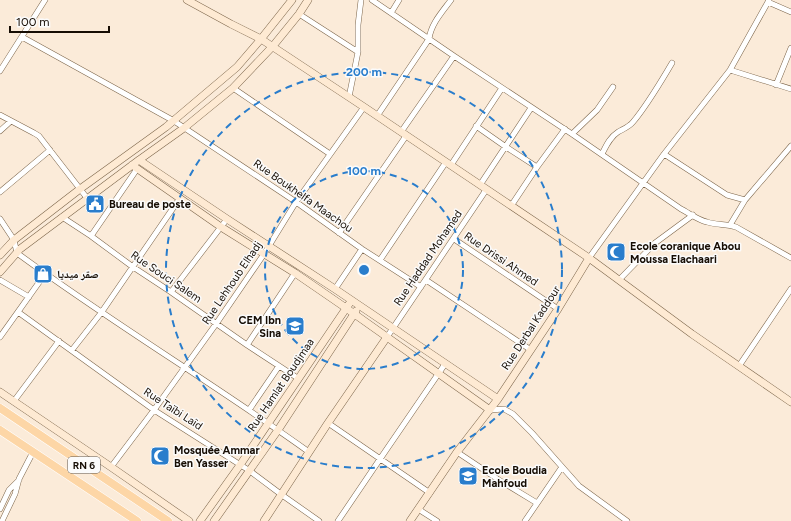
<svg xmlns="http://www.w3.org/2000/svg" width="791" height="521" font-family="Figtree,'Noto Naskh Arabic',sans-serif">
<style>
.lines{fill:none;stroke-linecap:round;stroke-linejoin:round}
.street-casing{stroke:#7c654a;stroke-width:6}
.secondary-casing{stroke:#7c654a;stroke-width:8}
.primary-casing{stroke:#fff;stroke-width:9}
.street{stroke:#fff;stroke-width:5}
.secondary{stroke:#feead3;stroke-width:7}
.primary{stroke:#fdd6a6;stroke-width:8}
.ring{fill:none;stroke:#297dcc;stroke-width:2;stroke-dasharray:7 5}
.labels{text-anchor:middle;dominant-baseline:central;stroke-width:3;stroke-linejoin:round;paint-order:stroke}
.shield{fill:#fbfbfb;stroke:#5b544e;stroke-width:1}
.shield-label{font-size:10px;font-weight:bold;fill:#160d04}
.street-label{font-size:11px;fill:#160d04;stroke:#fbfbfb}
.poi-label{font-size:11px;font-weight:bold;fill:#160d04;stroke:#fbfbfb;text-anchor:start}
.centre{fill:#297dcc;stroke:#fbfbfb;stroke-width:2}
.ring-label{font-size:12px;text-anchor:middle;font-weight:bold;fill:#297dcc;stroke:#fbfbfb;stroke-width:3;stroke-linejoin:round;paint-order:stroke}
</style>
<rect width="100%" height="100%" fill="#fbebd9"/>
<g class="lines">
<g class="street-casing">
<path id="street" d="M 372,0 L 454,56 L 572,134 L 681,209 C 689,213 698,220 707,222 C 717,225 726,224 736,227 L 791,258
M 768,2 L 791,12
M 391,13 L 399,0
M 299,14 L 358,52
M 22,37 L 174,121 L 296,202 L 362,249 L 421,287
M 730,70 L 791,89
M 0,71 L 45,0
M 776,85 L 791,48
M 233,88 L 330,154
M 349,97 L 358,52 L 358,25 L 361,0
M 0,115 L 34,133 L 39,136 L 87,198
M 377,116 L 429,39 C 431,24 442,12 451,0
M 476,126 L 506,147 L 537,167
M 0,131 L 11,121
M 401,132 L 454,56
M 572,134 L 597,110 L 613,87
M 602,154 C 606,146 610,137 618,132 C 623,129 629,127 633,122 C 648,104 660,83 672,63
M 664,154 L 727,195 L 745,200 L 730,225
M 451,165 L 502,88
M 480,185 L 531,108
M 0,192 L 50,150
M 745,200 L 791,146
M 511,206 L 537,167 L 565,129
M 62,217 L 91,236 L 133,267 L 171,292 L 247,345 L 299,379
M 0,219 L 14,240 L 17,253 C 112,323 213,383 309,452
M 339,233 L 406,136
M 91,236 L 137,169
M 454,239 L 558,309
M 589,258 L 664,154 L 730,70 L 769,0
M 380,260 L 446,162
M 0,280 L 29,297
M 426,280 L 531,350
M 619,280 L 655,243 L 693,215
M 335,289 L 362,249
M 171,292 L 227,219
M 18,312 L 154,410 L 250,471 L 282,495 L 319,521
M 0,337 L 45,274
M 387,337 L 486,190
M 247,345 L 295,273
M 72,350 L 101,313 L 180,198
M 739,366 L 791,289
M 14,401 L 59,341
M 249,410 L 279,366
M 490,410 L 504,409 L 513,414 L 532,433 L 579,486 L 627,521
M 328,423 L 430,493
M 457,452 L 499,480 L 537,503
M 111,467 L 154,410 L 216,324 L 264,254 L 296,202 L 364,107
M 0,509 L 9,490 L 19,480
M 418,509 L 437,521
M 2,521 L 15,494 L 19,479 L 33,452
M 338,521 L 380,459 L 445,364
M 525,521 L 562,467"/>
</g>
<g class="secondary-casing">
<path id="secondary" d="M 187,0 L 231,24 L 261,39 L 364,107 L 589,258 L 692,334 L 791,402
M 139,160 L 227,219 L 335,289 L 498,399
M 132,165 L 221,227 L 295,273 L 346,308 L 490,410
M 0,255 L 14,240 L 80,189 L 166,127 L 237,67 L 261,39 L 292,0
M 0,272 L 20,249 L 139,160 L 184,128 L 233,88 L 273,46 L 299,14 L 308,0
M 0,392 L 111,467 L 189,521
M 200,521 L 240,465 L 349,304
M 214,521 L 278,430 L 356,311
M 264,521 L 328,423 L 387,337
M 410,521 L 457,452 L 498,399 L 558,309 L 589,258"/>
</g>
<g class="primary-casing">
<path id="primary" d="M 0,408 L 168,521
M 0,430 L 137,521"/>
</g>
<use href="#street" class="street"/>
<use href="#secondary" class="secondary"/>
<use href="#primary" class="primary"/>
</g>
<g class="ring">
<circle cx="364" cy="270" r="99"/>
<circle cx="364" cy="270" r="198"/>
</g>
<defs>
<g id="civic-square" transform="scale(1)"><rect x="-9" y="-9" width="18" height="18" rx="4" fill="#297dcc" stroke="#fbfbfb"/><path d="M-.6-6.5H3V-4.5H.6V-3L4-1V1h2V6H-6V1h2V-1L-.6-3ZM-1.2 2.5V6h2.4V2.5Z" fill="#fff"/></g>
<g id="mosque-square" transform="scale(1)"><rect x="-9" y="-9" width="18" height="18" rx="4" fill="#297dcc" stroke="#fbfbfb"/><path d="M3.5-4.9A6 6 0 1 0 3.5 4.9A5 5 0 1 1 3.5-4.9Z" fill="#fff"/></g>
<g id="shop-square" transform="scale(1)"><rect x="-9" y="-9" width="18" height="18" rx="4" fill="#297dcc" stroke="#fbfbfb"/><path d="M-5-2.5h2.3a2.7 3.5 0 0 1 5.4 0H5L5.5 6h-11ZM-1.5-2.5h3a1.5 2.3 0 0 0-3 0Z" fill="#fff"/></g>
<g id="school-square" transform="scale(1)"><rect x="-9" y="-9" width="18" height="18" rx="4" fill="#297dcc" stroke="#fbfbfb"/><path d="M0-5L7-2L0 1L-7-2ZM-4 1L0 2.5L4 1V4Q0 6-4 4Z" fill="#fff"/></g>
</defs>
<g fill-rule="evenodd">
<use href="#civic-square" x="95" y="204"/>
<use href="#mosque-square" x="616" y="252"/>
<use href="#shop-square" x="43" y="274"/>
<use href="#school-square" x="295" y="326"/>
<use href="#mosque-square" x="160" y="456"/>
<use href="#school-square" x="468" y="476"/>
</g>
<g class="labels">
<rect class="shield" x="68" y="457" width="32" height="16" rx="3"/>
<g class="shield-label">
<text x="84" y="465">RN 6</text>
</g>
<g class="street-label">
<text transform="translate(303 196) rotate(35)">Rue Boukhelfa Maachou</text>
<text transform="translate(428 258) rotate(-56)">Rue Haddad Mohamed</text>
<text transform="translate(501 259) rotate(34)">Rue Drissi Ahmed</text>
<text transform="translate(166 277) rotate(34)">Rue Souci Salem</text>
<text transform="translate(232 283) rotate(-56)">Rue Lehhoub Elhadj</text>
<text transform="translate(531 328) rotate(-57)">Rue Derbal Kaddour</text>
<text transform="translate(281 385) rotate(-56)">Rue Hamlat Boudjmaa</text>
<text transform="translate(173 409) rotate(33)">Rue Taïbi Laïd</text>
</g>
<g class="poi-label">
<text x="109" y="204">Bureau de poste</text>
<text x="630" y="246">Ecole coranique Abou<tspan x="630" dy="13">Moussa Elachaari</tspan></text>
<text x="57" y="274">صقر ميديا</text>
<text x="281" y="320" text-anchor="end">CEM Ibn<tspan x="281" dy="13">Sina</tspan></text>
<text x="174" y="450">Mosquée Ammar<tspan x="174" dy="13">Ben Yasser</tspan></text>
<text x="482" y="470">Ecole Boudia<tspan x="482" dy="13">Mahfoud</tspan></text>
</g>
</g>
<circle cx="364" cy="270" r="6" class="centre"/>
<g class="ring-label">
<text x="364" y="76">200 m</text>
<text x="364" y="175">100 m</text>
</g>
<path d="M10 26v6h99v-6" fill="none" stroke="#160d04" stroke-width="2"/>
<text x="16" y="26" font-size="12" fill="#160d04" stroke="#fbfbfb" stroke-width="3" paint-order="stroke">100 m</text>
</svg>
